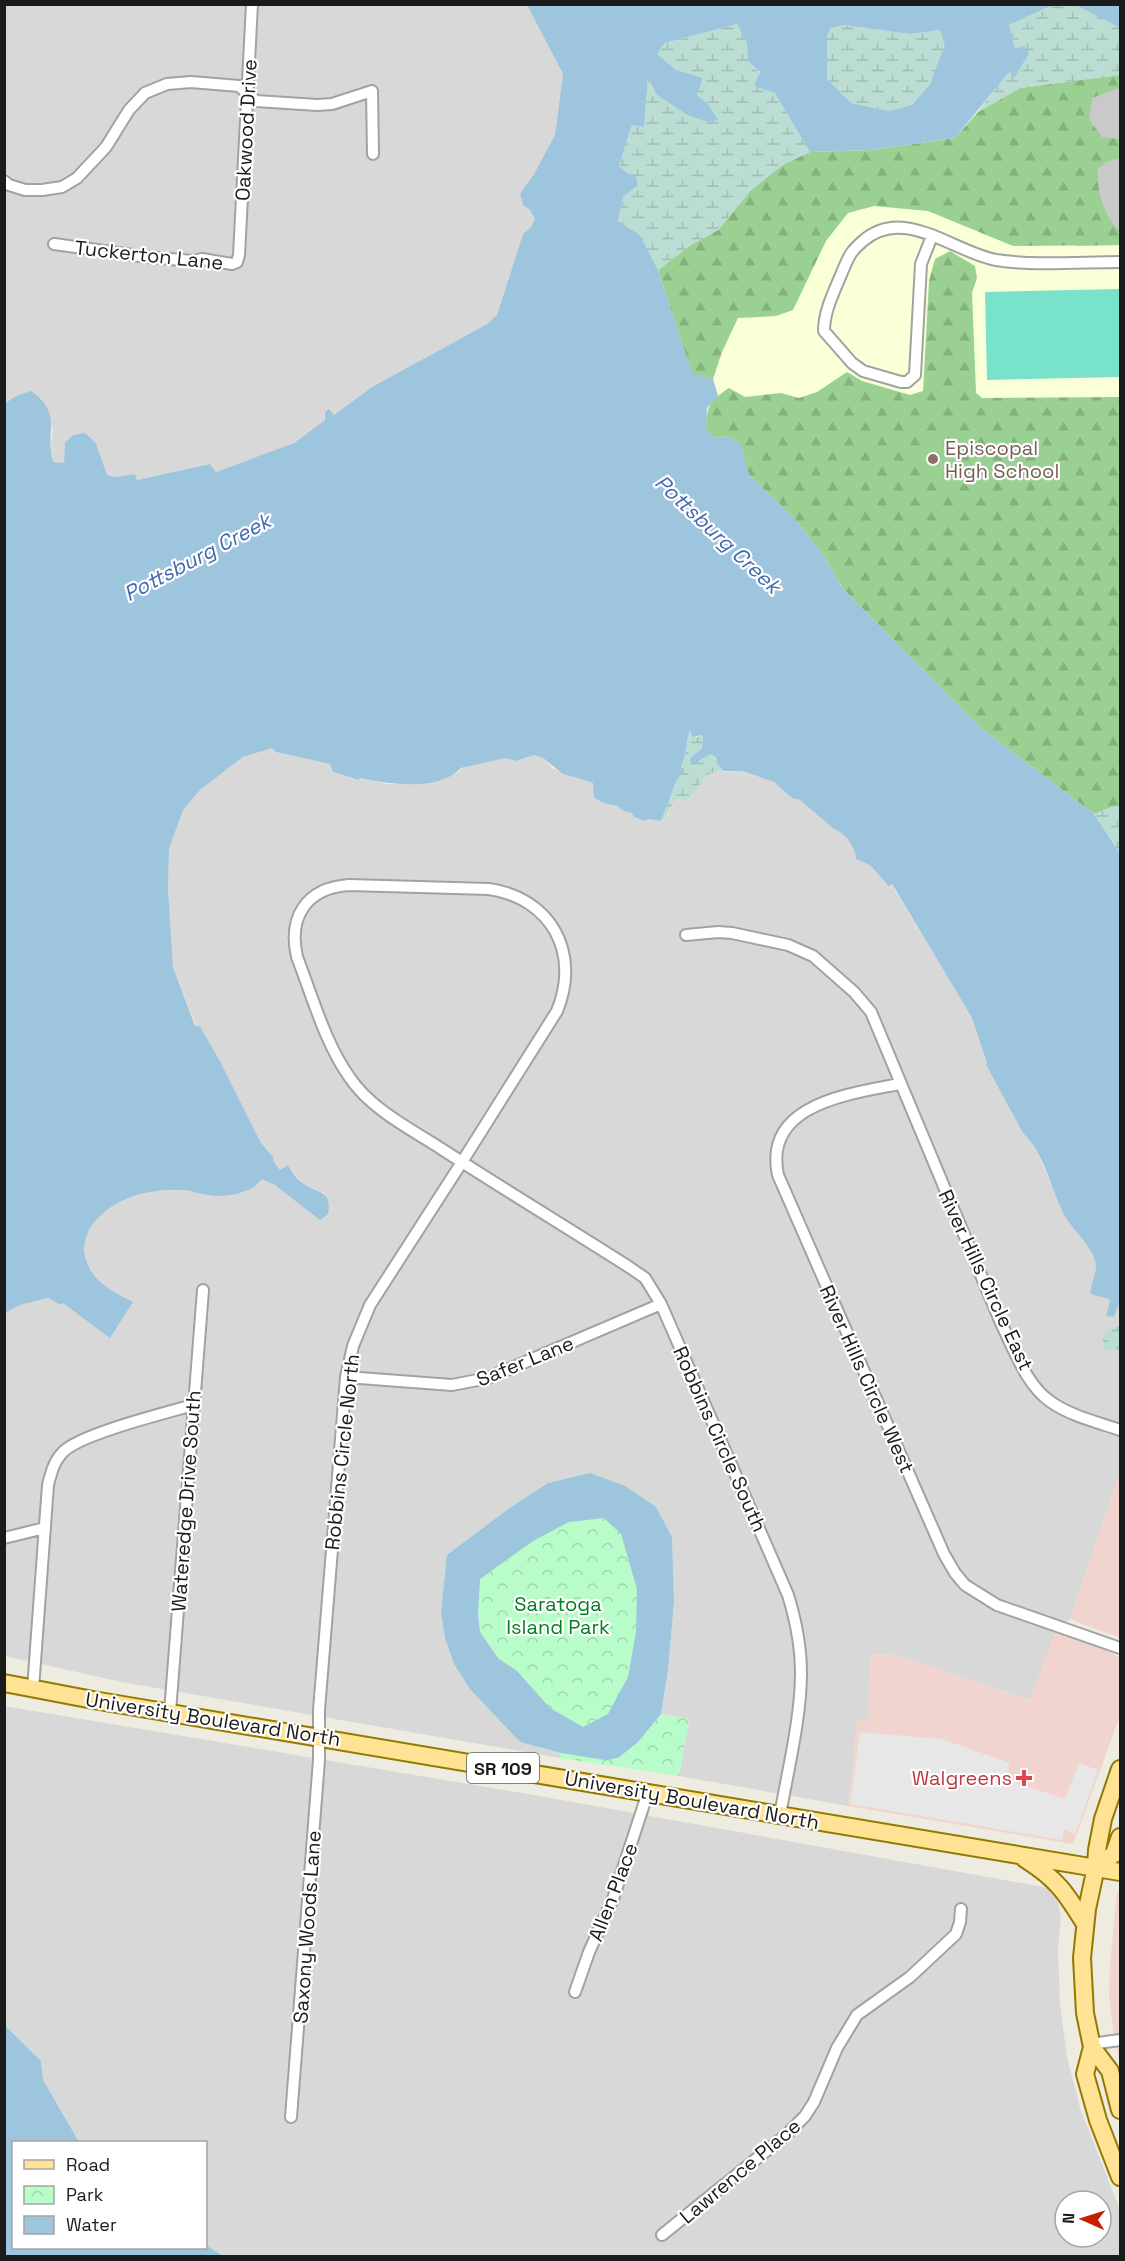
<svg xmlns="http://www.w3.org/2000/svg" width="1125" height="2261" font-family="'Space Grotesk',sans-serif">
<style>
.residential{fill:#d9d8d8;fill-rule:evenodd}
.commercial{fill:#f0d4cd}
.education{fill:#f9ffd7}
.religious{fill:#c9c9c9}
.forest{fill:url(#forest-firs)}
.wetland{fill:url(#wetland-marsh)}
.park{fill:url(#park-crowns)}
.pitch{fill:#78e2ca}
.parking{fill:#e7e7e7}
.water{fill:#9dc5de;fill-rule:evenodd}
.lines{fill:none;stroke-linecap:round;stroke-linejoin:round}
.minor-casing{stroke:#a2a2a2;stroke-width:14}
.primary-casing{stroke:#927a00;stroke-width:20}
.minor{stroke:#fff;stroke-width:10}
.primary{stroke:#ffe293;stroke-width:16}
.education-dot{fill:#8d6e63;stroke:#fff;stroke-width:2}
.health-dot{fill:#e0444e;stroke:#fff;stroke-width:2}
.labels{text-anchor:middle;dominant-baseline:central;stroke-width:4.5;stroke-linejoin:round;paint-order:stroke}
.shield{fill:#fff;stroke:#5f5f5f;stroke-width:1.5}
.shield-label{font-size:18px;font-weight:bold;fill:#1b1b1b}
.street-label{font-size:20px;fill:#1b1b1b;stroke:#fff}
.education-label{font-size:20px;fill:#785e54;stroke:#fff;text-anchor:start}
.park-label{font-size:20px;fill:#057d23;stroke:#fff}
.health-label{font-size:20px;fill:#be3a42;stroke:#fff;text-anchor:end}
.water-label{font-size:21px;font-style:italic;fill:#4368af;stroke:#fff}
</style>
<defs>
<pattern id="forest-firs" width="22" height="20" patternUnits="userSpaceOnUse" patternTransform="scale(1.5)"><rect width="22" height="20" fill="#9ad092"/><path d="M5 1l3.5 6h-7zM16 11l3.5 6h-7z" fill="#84b27d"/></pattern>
<pattern id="wetland-marsh" width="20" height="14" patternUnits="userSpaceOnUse" patternTransform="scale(1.5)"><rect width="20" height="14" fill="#bcddd3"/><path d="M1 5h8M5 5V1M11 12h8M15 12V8" fill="none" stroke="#a1bdb5"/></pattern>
<pattern id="park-crowns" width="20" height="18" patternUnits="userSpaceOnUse" patternTransform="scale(1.5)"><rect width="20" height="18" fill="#b8fcc9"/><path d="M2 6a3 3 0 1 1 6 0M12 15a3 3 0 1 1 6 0" fill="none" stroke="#9ed7ac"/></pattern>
</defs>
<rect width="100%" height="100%" fill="#eeebe0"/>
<path class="residential" d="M 4,5 L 527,5 L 563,74 L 555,135 L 534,174 L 520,194 L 535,219 L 531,227 L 523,234 L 497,315 L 487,324 L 372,387 L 334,415 L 329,409 L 325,420 L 294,443 L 216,472 L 209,464 L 137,480 L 135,474 L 115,477 L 107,475 L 96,443 L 65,443 L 64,463 L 52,462 L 50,451 L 53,429 L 18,395 L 5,403 Z
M 272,747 L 276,752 L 330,764 L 333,772 L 358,780 L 358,778 L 388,784 L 416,784 L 444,779 L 459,772 L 462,768 L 480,762 L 505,758 L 516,761 L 534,755 L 543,758 L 552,768 L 574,778 L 593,783 L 594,798 L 606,804 L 618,806 L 621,810 L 661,821 L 666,819 L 673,803 L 679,797 L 692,796 L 704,776 L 713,772 L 741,771 L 774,782 L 792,798 L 800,800 L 834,829 L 840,831 L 856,851 L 856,859 L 870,865 L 886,883 L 891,884 L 972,1018 L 988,1064 L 986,1065 L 993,1078 L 1023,1133 L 1031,1141 L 1037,1152 L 1066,1218 L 1090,1247 L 1096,1262 L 1093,1295 L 1109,1299 L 1110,1302 L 1107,1314 L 1114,1317 L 1120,1301 L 1120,1473 L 1070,1619 L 1055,1632 L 1031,1700 L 897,1655 L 871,1654 L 868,1720 L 858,1719 L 848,1806 L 679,1776 L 689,1720 L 661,1714 L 668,1670 L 674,1602 L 672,1537 L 590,1473 L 548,1483 L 511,1507 L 443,1606 L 441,1612 L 445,1638 L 454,1664 L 470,1689 L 520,1742 L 561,1753 L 560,1758 L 122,1682 L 5,1656 L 5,1313 L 20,1305 L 48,1298 L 63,1303 L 110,1337 L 133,1302 L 102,1286 L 89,1269 L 84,1257 L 83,1243 L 93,1221 L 116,1203 L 131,1197 L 154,1191 L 179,1190 L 195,1191 L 208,1195 L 243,1192 L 259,1185 L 262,1178 L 275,1185 L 320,1219 L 325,1193 L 315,1191 L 302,1183 L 288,1166 L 280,1170 L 274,1162 L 273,1157 L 261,1143 L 221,1063 L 200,1026 L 196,1026 L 173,967 L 168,888 L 169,849 L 183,810 L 200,790 L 243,757 Z
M 4,1706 L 528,1794 L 1049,1888 L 1057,1899 L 1061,1917 L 1058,1948 L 1060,2005 L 1067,2057 L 1080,2108 L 1120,2210 L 1120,2256 L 223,2256 L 206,2245 L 206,2142 L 79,2142 L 43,2080 L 41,2061 L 5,2024 ZM 1065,2201 L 1101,2201 L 1101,2237 L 1065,2237 Z"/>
<path class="commercial" d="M 1120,1473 L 1120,1638 L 1070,1619 Z
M 1055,1632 L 1105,1650 L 1120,1658 L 1120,1716 L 1073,1844 L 848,1806 L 858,1719 L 868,1720 L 871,1654 L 897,1655 L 1030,1700 Z
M 1117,1893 L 1120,1894 L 1120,2063 L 1113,2029 L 1109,1997 L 1110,1964 Z"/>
<path class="education" d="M 978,112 L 1076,245 L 1120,245 L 1120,809 L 1117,805 L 1094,814 L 795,519 L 718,395 L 713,379 L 692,374 L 658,270 L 810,152 L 955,138 Z"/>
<path class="religious" d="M 1120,75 L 1120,245 L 1076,246 L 1079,79 Z"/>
<path class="forest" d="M 1120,75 L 1120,88 L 1092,98 L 1089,119 L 1102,137 L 1120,139 L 1120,158 L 1106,162 L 1098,169 C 1097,193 1103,215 1120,231 L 1120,245 L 1013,246 L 928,211 L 874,206 L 848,213 L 826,241 L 793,310 L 776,316 L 738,318 L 722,352 L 713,379 L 692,374 L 658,270 L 692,244 L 718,230 L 751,190 L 784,164 L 810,152 L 872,150 L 955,138 L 978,112 L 1020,88 Z
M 950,251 L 975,266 L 977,278 L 972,293 L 976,393 L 982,398 L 1120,397 L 1120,809 L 1117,805 L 1094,814 L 981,728 L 843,589 L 825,558 L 795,519 L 749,475 L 740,444 L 726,436 L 714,438 L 706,428 C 707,405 710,401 729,388 L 745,397 L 781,393 L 799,398 L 817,392 L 847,372 L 862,381 L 910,395 L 923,391 L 929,281 L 935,259 Z"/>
<path class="wetland" d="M 1076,4 L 1120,28 L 1120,75 L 1020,88 L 978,112 L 1009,71 L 1015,76 L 1015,49 L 1009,25 L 1053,5 Z
M 737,24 L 747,43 L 748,61 C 775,86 792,120 810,152 L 784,164 L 751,190 L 718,230 L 692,244 L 658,270 L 640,235 L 618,221 L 628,174 L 619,167 L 632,125 L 644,126 L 648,77 L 657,95 L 687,115 L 707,122 L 708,104 L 697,95 L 703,78 L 676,70 L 657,54 L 665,43 Z
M 844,25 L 910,34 L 940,30 L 946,45 L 930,84 L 912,105 L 889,111 L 851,103 L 827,79 L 827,36 L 831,28 Z
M 690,730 L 696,738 L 701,735 L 703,736 L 702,748 L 690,758 L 691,764 L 711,754 C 717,759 718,765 724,771 C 694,773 705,790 685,800 L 679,798 L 673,803 L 665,819 L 661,821 L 677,778 L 682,774 L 681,765 C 687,758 686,740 690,730 Z
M 1117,805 L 1120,809 L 1120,854 L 1094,814 Z
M 1120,1326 L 1120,1349 L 1109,1351 L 1103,1348 L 1103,1339 L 1107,1330 Z"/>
<path class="park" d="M 590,1473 L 625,1486 L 656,1507 L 672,1537 L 674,1602 L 668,1670 L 661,1714 L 689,1719 L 679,1776 L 560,1758 L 560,1753 L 520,1742 L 470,1689 L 454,1664 L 445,1638 L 441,1612 L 447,1555 L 511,1507 L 548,1483 Z"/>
<path class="pitch" d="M 1120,289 L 1120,377 L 987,380 L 985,292 Z"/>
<path class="parking" d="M 860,1732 L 942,1739 L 1010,1763 L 1005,1779 L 1065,1799 L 1079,1763 L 1098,1770 L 1075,1834 L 1064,1830 L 1062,1840 L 850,1804 Z"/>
<path class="water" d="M 527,5 L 1053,5 L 1009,25 L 1015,49 L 1024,46 L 1029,53 L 1015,77 L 1009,72 L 955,138 L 872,150 L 810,152 L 775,93 L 754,86 L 760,72 L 748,61 L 747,43 L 737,24 L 665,43 L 657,54 L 676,70 L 703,78 L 697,95 L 708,104 L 718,120 L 707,122 L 687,115 L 657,95 L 648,78 L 644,127 L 632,125 L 619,166 L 628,174 L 635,174 L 638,185 L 623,197 L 618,221 L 640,235 L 658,270 L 692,373 L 713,379 L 718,396 L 707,408 L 706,428 L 714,438 L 726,436 L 741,444 L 749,475 L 795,519 L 825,558 L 843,589 L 981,728 L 1094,814 L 1120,854 L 1120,1301 L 1114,1317 L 1106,1316 L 1110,1302 L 1109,1299 L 1093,1295 L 1090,1292 C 1092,1282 1098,1269 1095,1260 C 1090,1245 1077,1234 1068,1221 C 1051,1194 1047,1156 1023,1133 L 986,1065 L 987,1063 L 972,1018 L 892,884 L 889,886 L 886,883 L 870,865 L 856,859 C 856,848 845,833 834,829 L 800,800 L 792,798 L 774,782 L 742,771 L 724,771 L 718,765 L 716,758 L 711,754 L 691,765 L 690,758 L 702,748 L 703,736 L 701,735 L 693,737 L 690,730 C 686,740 687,757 681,765 L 682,774 L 677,779 L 661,821 L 648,819 L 644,821 L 634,817 L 632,813 L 621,810 L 618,806 L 606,804 L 594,798 L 593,783 L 563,774 L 543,758 L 534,755 L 516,761 L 505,758 L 461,768 C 439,792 389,784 359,778 L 359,780 L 333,772 L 330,764 L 276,752 L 272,748 L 243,757 L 200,790 L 183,810 L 169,849 L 168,888 L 173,967 L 195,1026 L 200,1026 L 221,1063 L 261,1143 L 273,1157 L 274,1162 L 280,1170 L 288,1165 C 292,1172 297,1180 304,1184 C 319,1195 332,1189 328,1214 L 320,1220 L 275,1185 L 262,1179 C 254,1193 224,1198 208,1195 C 199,1194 191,1190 181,1190 C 156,1189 127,1194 107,1210 C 99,1217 94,1221 89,1230 C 83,1243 82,1252 88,1265 C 97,1285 114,1292 133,1302 L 110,1338 L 63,1303 L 61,1305 L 48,1298 L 20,1305 L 5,1313 L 5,403 L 18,395 L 31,391 C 64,415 44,432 53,462 L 64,463 L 65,443 L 73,435 L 85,433 L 96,443 L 107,475 L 115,477 L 135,474 L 137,480 L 210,464 L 216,472 L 294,443 L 325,420 L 325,412 L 329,409 L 334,415 L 372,387 L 487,324 L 497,315 L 523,234 L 531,227 L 535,219 L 530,210 L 523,205 L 520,194 L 534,174 L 555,135 L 563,74 ZM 844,25 L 910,34 L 940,30 L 945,45 L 930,84 L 912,105 L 889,111 L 851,103 L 827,79 L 827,36 L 831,28 Z
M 1076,5 L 1120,5 L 1120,28 Z
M 590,1473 L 625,1486 L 656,1507 L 672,1537 L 674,1602 L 668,1670 L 661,1714 L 638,1742 L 618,1758 L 605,1760 L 561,1753 L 520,1742 L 470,1689 L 454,1664 L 445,1638 L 441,1612 L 447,1555 L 511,1507 L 548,1483 ZM 604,1518 L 621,1534 L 637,1589 L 636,1632 L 628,1677 L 608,1714 L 583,1727 L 550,1708 L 517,1671 L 498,1658 L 480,1632 L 478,1614 L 480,1579 L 533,1541 L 569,1522 Z
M 4,2024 L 41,2061 L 43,2080 L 79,2142 L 14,2142 L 14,2248 L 206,2248 L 206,2245 L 223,2256 L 5,2256 Z"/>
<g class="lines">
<g class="minor-casing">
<path id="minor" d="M 4,181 L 9,185 L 25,190 L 42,190 L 62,187 L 77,178 L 106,147 L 129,110 L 145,93 L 167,84 L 191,82 L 239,86 L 256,101 L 317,105 L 332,104 L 372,91 L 373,154
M 932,236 L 921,264 L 915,375 L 907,382 L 901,382 L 863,371 L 852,363 L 824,331 C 824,310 835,290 843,270 C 849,256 851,251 863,241 C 904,205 953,252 996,260 C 1034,266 1082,262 1120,262
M 54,244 L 147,257 L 193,261 L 202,259 L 232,264 L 237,262 L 239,255 L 252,4
M 686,935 L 718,932 L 732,933 L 788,945 L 813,956 L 854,992 L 871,1012 L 1001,1323 C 1014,1349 1026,1385 1051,1402 C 1071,1416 1097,1422 1120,1430
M 899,1084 C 849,1094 763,1104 778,1175 L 944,1554 L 955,1573 L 965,1585 L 997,1605 L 1120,1648
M 346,1377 L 452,1385 L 488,1378 L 661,1304
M 4,1538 L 45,1528
M 33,1689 L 48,1485 C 51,1473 54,1461 63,1452 C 80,1434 166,1413 193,1405
M 170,1712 L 203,1290
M 575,1992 L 589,1952 L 613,1899 L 648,1792
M 1091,2044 L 1120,2040
M 291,2117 L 319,1760 L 319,1710 L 346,1377 L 353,1346 L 370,1305 L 462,1162 L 557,1011 C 581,953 551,898 489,889 L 349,885 C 306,888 288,917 297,957 C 313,998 325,1043 350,1078 C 371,1109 409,1128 440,1148 C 502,1188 566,1227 629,1267 L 645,1278 L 661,1304 L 788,1595 C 796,1621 801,1646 801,1673 C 801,1717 788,1770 780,1815
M 662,2235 L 786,2135 L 805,2116 L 814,2102 L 837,2048 L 857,2015 L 910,1977 L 956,1934 L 960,1922 L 961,1909"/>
</g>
<g class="primary-casing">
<path id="primary" d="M 4,1683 L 93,1700 L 1120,1872
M 1120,1769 L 1103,1819 L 1097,1850 L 1096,1867 L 1087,1909 L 1082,1958 L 1085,2013 L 1092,2047 L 1085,2074 L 1098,2120 L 1120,2177
M 1025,1859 C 1057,1879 1066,1893 1085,1924
M 1096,1867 L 1114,1854 L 1120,1837
M 1092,2047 L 1110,2071 L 1120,2110"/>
</g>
<use href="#minor" class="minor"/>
<use href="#primary" class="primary"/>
</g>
<circle class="education-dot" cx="933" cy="459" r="6"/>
<path class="health-dot" d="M1021 1769h6v6h6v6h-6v6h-6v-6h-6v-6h6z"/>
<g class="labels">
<rect class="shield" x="467" y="1753" width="72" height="30" rx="4.5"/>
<g class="shield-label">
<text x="503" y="1768">SR 109</text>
</g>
<g class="street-label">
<text transform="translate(246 130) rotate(-87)">Oakwood Drive</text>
<text transform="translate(149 255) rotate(6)">Tuckerton Lane</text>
<text transform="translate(986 1280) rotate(65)">River Hills Circle East</text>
<text transform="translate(525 1361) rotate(-22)">Safer Lane</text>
<text transform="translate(867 1379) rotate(66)">River Hills Circle West</text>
<text transform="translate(720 1439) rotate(66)">Robbins Circle South</text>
<text transform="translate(342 1452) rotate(-84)">Robbins Circle North</text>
<text transform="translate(186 1501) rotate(-86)">Wateredge Drive South</text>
<text transform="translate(213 1719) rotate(9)">University Boulevard North</text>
<text transform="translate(692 1800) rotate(10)">University Boulevard North</text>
<text transform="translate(613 1892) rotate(-69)">Allen Place</text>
<text transform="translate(307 1927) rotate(-86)">Saxony Woods Lane</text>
<text transform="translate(740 2171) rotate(-40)">Lawrence Place</text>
</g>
<g class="education-label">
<text x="945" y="448">Episcopal<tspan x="945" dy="23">High School</tspan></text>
</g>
<g class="park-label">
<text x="558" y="1604">Saratoga<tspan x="558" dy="23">Island Park</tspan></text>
</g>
<g class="health-label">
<text x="1012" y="1778">Walgreens</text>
</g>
<g class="water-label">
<text transform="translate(718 534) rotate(43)">Pottsburg Creek</text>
<text transform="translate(197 557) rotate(-28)">Pottsburg Creek</text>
</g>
</g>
<rect width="1125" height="2261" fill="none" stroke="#1b1b1b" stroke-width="12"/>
<rect x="12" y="2141" width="195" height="108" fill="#ffffff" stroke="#a4a4a4" stroke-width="1.5"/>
<rect x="24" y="2160" width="30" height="9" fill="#ffe293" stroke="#a4a4a4" stroke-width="1.5"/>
<text x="66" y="2171" font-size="18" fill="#1b1b1b">Road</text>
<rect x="24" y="2186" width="30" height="18" fill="url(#park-crowns)" stroke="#a4a4a4" stroke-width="1.5"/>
<text x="66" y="2201" font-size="18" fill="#1b1b1b">Park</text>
<rect x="24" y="2216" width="30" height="18" fill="#9dc5de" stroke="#a4a4a4" stroke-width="1.5"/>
<text x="66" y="2231" font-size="18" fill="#1b1b1b">Water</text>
<g transform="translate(1083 2219) rotate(273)"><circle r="28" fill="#ffffff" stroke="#a4a4a4" stroke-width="1.5"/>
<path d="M0-4.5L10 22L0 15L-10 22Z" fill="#c62000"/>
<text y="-9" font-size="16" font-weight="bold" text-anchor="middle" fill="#1b1b1b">N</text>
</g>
</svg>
